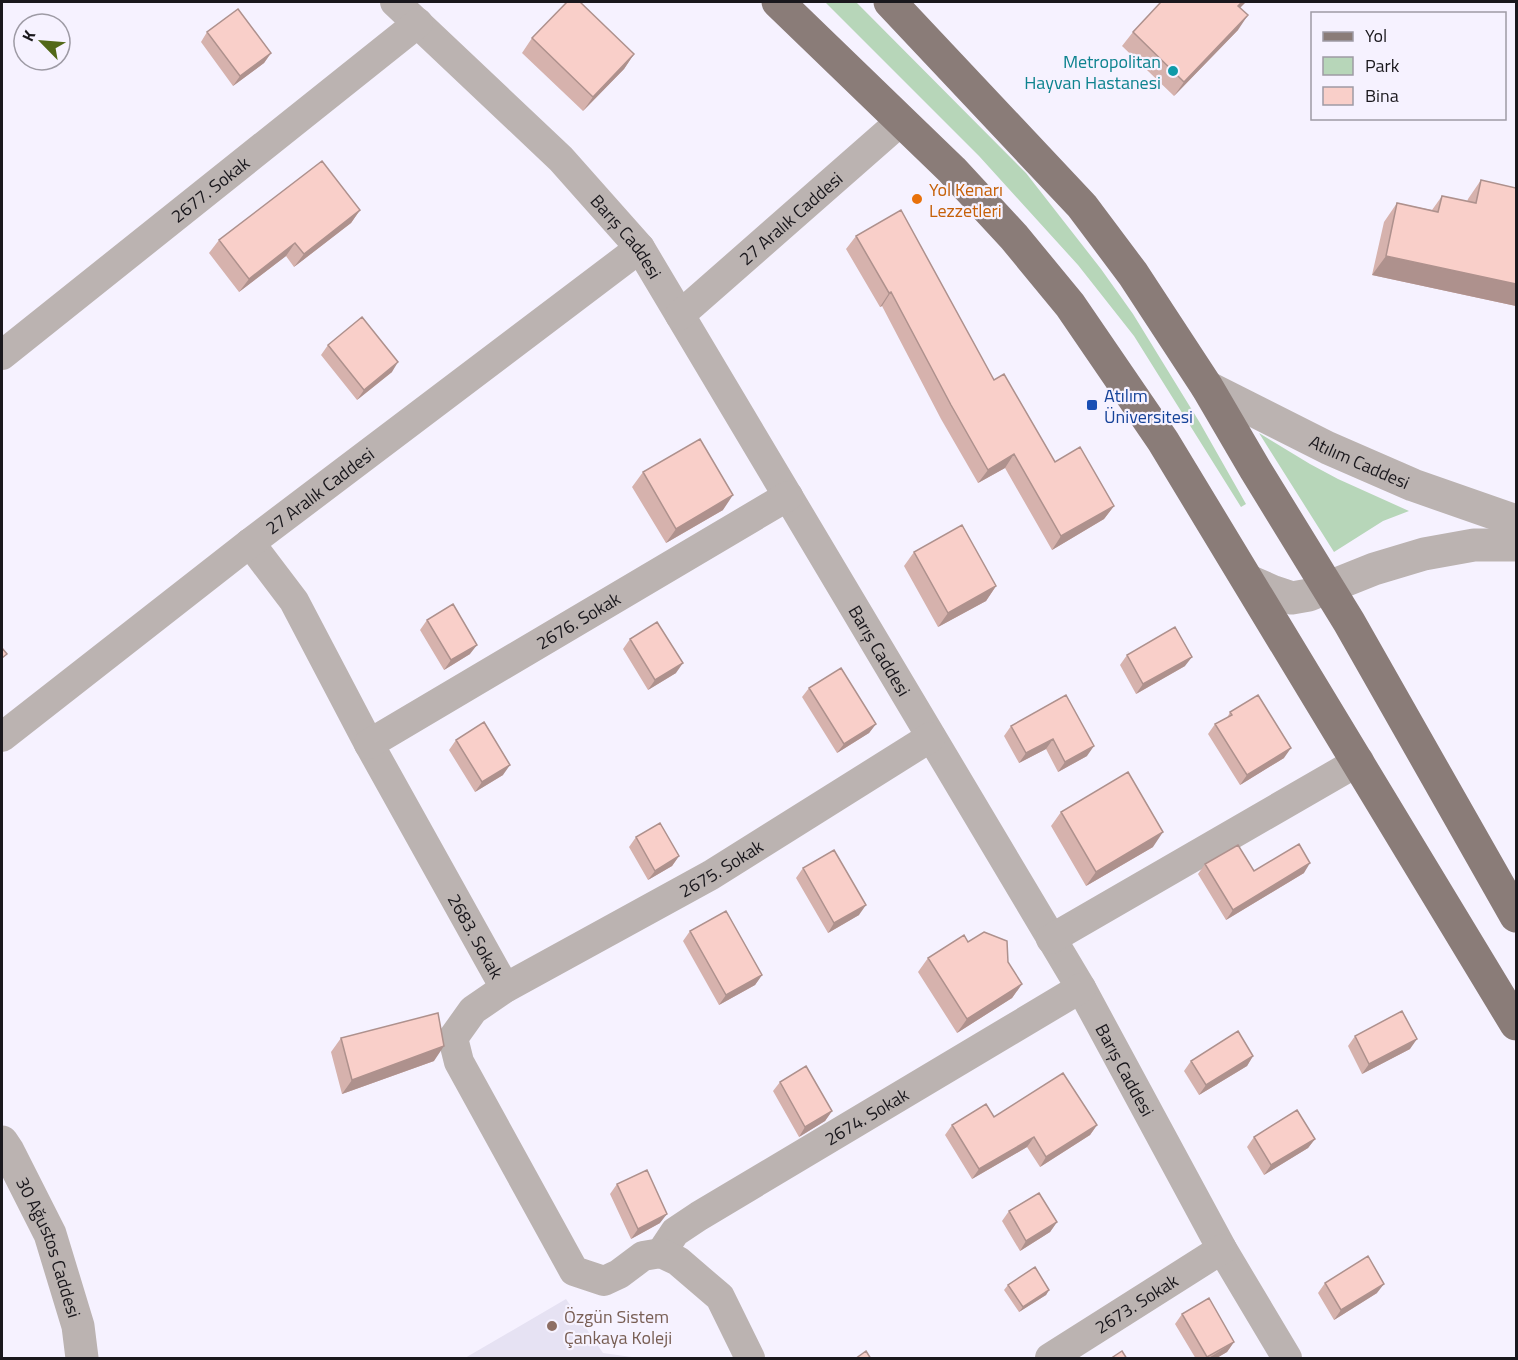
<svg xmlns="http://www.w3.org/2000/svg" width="1518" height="1360" font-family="'Titillium Web',sans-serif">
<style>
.built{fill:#e6e2f3}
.green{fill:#b7d6b9}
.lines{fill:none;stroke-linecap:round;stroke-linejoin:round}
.minor{stroke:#bbb3b1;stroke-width:30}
.tertiary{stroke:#bbb3b1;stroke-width:33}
.primary{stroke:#8a7c78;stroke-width:33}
.wall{fill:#d6b2ad}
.shaded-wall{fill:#ae918d}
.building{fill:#f9cfc9;stroke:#ae918d;stroke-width:1.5}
.culture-dot{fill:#0f9aa8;stroke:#f6f2ff;stroke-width:2}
.food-dot{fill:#e8710a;stroke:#f6f2ff;stroke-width:2}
.transit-dot{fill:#1a4fb4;stroke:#f6f2ff;stroke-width:2}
.education-dot{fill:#8d6e63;stroke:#f6f2ff;stroke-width:2}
.labels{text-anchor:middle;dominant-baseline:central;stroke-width:4.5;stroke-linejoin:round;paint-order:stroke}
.culture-label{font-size:18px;fill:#0d838f;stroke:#f6f2ff;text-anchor:end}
.street-label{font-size:18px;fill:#1a181d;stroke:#f6f2ff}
.food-label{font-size:18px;fill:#c56008;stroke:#f6f2ff;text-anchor:start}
.transit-label{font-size:18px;fill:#164399;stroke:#f6f2ff;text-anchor:start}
.education-label{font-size:18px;fill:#785e54;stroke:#f6f2ff;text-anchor:start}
</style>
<rect width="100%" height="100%" fill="#f6f2ff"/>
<path class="built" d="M 566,1299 L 603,1353 L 639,1358 L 465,1358 Z"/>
<path class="green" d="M 825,2 L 856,2 L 1026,173 L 1101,269 L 1133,314 L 1200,423 L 1246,504 L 1241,507 L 1134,336 L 1078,265 L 979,156 Z
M 1259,433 L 1310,464 L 1338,479 L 1409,511 L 1383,521 L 1334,552 Z"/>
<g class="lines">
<g class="minor">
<path id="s1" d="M 395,2 L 561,159 L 640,248 L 1081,988 L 1222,1249 L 1287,1358"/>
<path id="s2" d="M 680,315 L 901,121"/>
<path id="s3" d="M 2,355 L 418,23"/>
<path id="s4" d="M 250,543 L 294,601 L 369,744 L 505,988"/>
<path id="s5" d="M 2,737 L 250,543 L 640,248"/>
<path id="s6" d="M 369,744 L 788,496"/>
<path d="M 1051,939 L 1359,761"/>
<path id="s7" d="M 661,1253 L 675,1232 L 699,1216 L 1081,988"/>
<path id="s8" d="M 750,1358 L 720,1297 L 678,1261 L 661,1253 L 643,1256 L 619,1274 L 604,1281 L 574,1271 L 459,1062 L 453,1038 L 473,1010 L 505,988 L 711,875 L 931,737"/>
<path id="s9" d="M 1050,1358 L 1222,1249"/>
</g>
<g class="tertiary">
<path id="s10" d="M 1207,387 L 1328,448 L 1413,485 L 1516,521"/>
<path d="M 1249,581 L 1274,592 L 1292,598 L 1309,595 L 1374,569 L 1424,554 L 1474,545 L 1516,545"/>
<path id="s11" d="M 2,1142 L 8,1151 L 50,1234 L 78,1326 L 82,1358"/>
</g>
<path class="primary" d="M 778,2 L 952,170 L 1014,237 L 1070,305 L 1163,441 L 1516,1024
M 890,2 L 1082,206 L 1133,274 L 1207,387 L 1255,469 L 1349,622 L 1516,916"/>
</g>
<path class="wall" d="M 1240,7 L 1238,30 L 1174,96 L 1122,46 L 1133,32 Z
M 207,32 L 271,53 L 264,63 L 233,86 L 201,42 Z
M 532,38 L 634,54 L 624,69 L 583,111 L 522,53 Z
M 1481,180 L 1516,188 L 1516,306 L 1372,275 L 1384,222 L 1397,203 L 1432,210 L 1442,196 L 1467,202 L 1468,199 Z
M 360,210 L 351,223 L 294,267 L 286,256 L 239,292 L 209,253 L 219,240 Z
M 856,236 L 994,380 L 1055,462 L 1114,506 L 1104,519 L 1052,550 L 1005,468 L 978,483 L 941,419 L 882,306 L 880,307 L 846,249 Z
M 328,345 L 392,372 L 357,400 L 321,355 Z
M 643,472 L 723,510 L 666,543 L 632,487 Z
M 914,552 L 996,586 L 986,601 L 938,627 L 904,566 Z
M 427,620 L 470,654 L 444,670 L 420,630 Z
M 630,639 L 676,673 L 648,690 L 623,649 Z
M 1127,655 L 1185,666 L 1136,694 L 1120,665 Z
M 809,688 L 876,724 L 869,733 L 837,753 L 802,697 Z
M 1066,695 L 1087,756 L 1058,772 L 1046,749 L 1019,763 L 1004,736 L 1011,726 Z
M 1230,712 L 1284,758 L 1240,785 L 1208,734 L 1215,724 L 1227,718 Z
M 456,740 L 503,775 L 475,792 L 449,750 Z
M 1061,812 L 1153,847 L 1086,886 L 1051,826 Z
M 636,837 L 679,856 L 672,866 L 648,880 L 629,847 Z
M 1205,864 L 1254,871 L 1304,873 L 1226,920 L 1198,874 Z
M 803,868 L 859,915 L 828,933 L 796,878 Z
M 690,931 L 762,975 L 755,985 L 719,1005 L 683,941 Z
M 928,958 L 1008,962 L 1022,984 L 1012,998 L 957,1033 L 918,972 Z
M 1355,1036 L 1410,1049 L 1362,1074 L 1348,1046 Z
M 341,1038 L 434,1061 L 342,1094 L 331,1052 Z
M 1253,1056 L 1247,1066 L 1199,1095 L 1184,1071 L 1191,1061 Z
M 780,1082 L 832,1111 L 825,1121 L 799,1137 L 773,1091 Z
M 994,1117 L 1097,1125 L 1090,1135 L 1040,1167 L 1027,1147 L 972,1179 L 945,1135 L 952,1125 Z
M 1254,1137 L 1315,1139 L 1308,1148 L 1264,1175 L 1247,1147 Z
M 617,1184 L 660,1223 L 631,1239 L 610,1194 Z
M 1009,1211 L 1057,1222 L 1050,1232 L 1020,1251 L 1002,1221 Z
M 1325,1283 L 1377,1293 L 1334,1320 L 1318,1293 Z
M 1008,1285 L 1049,1290 L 1046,1295 L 1019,1312 L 1004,1290 Z
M 1182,1314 L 1234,1342 L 1227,1352 L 1215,1359 L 1196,1359 L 1175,1324 Z"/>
<path class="shaded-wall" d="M 1242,2 L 1246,2 L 1228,20 L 1238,6 Z
M 1248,15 L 1238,30 L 1174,96 L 1184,82 Z
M 271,53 L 264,63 L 233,86 L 240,76 Z
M 634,54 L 624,69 L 583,111 L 593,97 Z
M 360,210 L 351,223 L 294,267 L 304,254 Z
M 295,243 L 286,256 L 239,292 L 249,279 Z
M 1386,256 L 1516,284 L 1516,306 L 1372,275 Z
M 891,292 L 882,306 L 880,307 L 889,293 Z
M 398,362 L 392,372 L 357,400 L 364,390 Z
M 1014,454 L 1005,468 L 978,483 L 988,470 Z
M 733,495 L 723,510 L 666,543 L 676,529 Z
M 1114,506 L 1104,519 L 1052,550 L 1061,536 Z
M 996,586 L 986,601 L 938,627 L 948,613 Z
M 477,645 L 470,654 L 444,670 L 451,660 Z
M 1192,657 L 1185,666 L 1136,694 L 1143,684 Z
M 683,663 L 676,673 L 648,690 L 655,680 Z
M 876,724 L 869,733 L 837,753 L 844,744 Z
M 1053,739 L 1046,749 L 1019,763 L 1026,753 Z
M 1094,746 L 1087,756 L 1058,772 L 1065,762 Z
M 1291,748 L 1284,758 L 1240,785 L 1247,775 Z
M 510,765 L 503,775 L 475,792 L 482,782 Z
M 1163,832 L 1153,847 L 1086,886 L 1096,872 Z
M 679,856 L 672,866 L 648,880 L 655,871 Z
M 1310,863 L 1304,873 L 1226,920 L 1233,910 Z
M 866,905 L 859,915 L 828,933 L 834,923 Z
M 762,975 L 755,985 L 719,1005 L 726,995 Z
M 1022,984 L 1012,998 L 957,1033 L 967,1019 Z
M 1417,1039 L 1410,1049 L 1362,1074 L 1369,1064 Z
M 444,1046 L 434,1061 L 342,1094 L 352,1080 Z
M 1253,1056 L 1247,1066 L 1199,1095 L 1206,1085 Z
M 832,1111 L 825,1121 L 799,1137 L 805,1127 Z
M 1097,1125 L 1090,1135 L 1040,1167 L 1046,1157 Z
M 1034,1137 L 1027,1147 L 972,1179 L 979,1169 Z
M 1315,1139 L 1308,1148 L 1264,1175 L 1271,1165 Z
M 667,1214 L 660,1223 L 631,1239 L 638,1229 Z
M 1057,1222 L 1050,1232 L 1020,1251 L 1026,1241 Z
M 1384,1284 L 1377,1293 L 1334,1320 L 1341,1310 Z
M 1049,1290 L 1046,1295 L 1019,1312 L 1023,1307 Z
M 1234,1342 L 1227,1352 L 1215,1359 L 1207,1359 Z"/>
<path class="building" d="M 567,2 L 580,2 L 634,54 L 593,97 L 532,38 Z
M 1161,2 L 1242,2 L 1238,6 L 1248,15 L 1184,82 L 1133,32 Z
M 238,9 L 271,53 L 240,76 L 207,32 Z
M 322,161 L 360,210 L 304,254 L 295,243 L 249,279 L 219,240 Z
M 1481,180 L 1516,188 L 1516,284 L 1386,256 L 1397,203 L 1438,212 L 1442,196 L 1476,203 Z
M 901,210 L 994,380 L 1004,374 L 1055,462 L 1080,447 L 1114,506 L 1061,536 L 1014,454 L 988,470 L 951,405 L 891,292 L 889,293 L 856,236 Z
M 362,317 L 398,362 L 364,390 L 328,345 Z
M 700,439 L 733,495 L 676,529 L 643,472 Z
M 962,525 L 996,586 L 948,613 L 914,552 Z
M 453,604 L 477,645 L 451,660 L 427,620 Z
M 657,622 L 683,663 L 655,680 L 630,639 Z
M 1175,627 L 1192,657 L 1143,684 L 1127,655 Z
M 2,648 L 7,654 L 2,658 Z
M 841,668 L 876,724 L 844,744 L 809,688 Z
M 1066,695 L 1094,746 L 1065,762 L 1053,739 L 1026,753 L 1011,726 Z
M 1258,695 L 1291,748 L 1247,775 L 1215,724 L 1232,715 L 1230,712 Z
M 484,722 L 510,765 L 482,782 L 456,740 Z
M 1128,772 L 1163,832 L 1096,872 L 1061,812 Z
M 660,823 L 679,856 L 655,871 L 636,837 Z
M 1299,844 L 1310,863 L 1233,910 L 1205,864 L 1238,845 L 1254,871 Z
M 834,850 L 866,905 L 834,923 L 803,868 Z
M 726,911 L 762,975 L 726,995 L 690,931 Z
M 984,932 L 1007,941 L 1008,962 L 1022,984 L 967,1019 L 928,958 L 964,935 L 968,942 Z
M 1402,1011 L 1417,1039 L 1369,1064 L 1355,1036 Z
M 438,1013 L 444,1046 L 352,1080 L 341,1038 Z
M 1238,1031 L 1253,1056 L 1206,1085 L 1191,1061 Z
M 806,1066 L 832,1111 L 805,1127 L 780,1082 Z
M 1063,1073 L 1097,1125 L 1046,1157 L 1034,1137 L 979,1169 L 952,1125 L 986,1104 L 994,1117 Z
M 1297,1110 L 1315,1139 L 1271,1165 L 1254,1137 Z
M 647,1170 L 667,1214 L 638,1229 L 617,1184 Z
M 1039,1193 L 1057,1222 L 1026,1241 L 1009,1211 Z
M 1368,1256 L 1384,1284 L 1341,1310 L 1325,1283 Z
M 1035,1267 L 1049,1290 L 1023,1307 L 1008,1285 Z
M 1209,1298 L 1234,1342 L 1207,1357 L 1182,1314 Z
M 866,1351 L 871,1359 L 855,1359 Z
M 1122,1351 L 1127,1359 L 1110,1359 Z"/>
<circle class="culture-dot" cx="1173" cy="71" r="6"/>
<circle class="food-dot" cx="917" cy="199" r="6"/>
<rect class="transit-dot" x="1086" y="399" width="12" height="12" rx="3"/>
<circle class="education-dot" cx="552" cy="1326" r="6"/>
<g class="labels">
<g class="culture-label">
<text x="1161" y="61">Metropolitan<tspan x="1161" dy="21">Hayvan Hastanesi</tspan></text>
</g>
<g class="street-label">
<text stroke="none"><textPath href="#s3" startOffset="266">2677. Sokak</textPath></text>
<text stroke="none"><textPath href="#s2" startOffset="147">27 Aralık Caddesi</textPath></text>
<text stroke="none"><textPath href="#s1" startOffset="330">Barış Caddesi</textPath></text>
<text stroke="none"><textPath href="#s10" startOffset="170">Atılım Caddesi</textPath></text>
<text stroke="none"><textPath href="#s5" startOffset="402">27 Aralık Caddesi</textPath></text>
<text stroke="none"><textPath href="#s6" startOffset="243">2676. Sokak</textPath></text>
<text stroke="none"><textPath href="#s1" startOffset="816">Barış Caddesi</textPath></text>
<text stroke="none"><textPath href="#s8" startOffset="822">2675. Sokak</textPath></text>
<text stroke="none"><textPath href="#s4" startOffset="454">2683. Sokak</textPath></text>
<text stroke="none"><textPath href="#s1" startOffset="1302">Barış Caddesi</textPath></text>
<text stroke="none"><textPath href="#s7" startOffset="249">2674. Sokak</textPath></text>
<text stroke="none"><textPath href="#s11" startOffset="116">30 Ağustos Caddesi</textPath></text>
<text stroke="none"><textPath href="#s9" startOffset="102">2673. Sokak</textPath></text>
</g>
<g class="food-label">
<text x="929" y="189">Yol Kenarı<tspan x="929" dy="21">Lezzetleri</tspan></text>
</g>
<g class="transit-label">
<text x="1104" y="395">Atılım<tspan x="1104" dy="21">Üniversitesi</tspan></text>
</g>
<g class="education-label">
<text x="564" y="1316">Özgün Sistem<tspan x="564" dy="21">Çankaya Koleji</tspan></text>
</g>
</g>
<rect width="1518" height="1360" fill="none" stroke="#1a181d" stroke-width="6"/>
<rect x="1311" y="12" width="195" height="108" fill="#f6f2ff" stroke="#9e9ba5" stroke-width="1.5"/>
<rect x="1323" y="32" width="30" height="9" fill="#8a7c78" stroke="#9e9ba5" stroke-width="1.5"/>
<text x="1365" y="42" font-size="18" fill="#1a181d">Yol</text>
<rect x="1323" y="57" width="30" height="18" fill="#b7d6b9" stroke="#9e9ba5" stroke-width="1.5"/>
<text x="1365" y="72" font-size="18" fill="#1a181d">Park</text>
<rect x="1323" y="87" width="30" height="18" fill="#f9cfc9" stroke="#9e9ba5" stroke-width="1.5"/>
<text x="1365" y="102" font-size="18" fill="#1a181d">Bina</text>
<g transform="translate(42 42) rotate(295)"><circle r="28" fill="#f6f2ff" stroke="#9e9ba5" stroke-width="1.5"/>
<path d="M0-4.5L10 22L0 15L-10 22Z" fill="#526818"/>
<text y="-9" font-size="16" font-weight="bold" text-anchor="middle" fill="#1a181d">K</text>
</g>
</svg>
